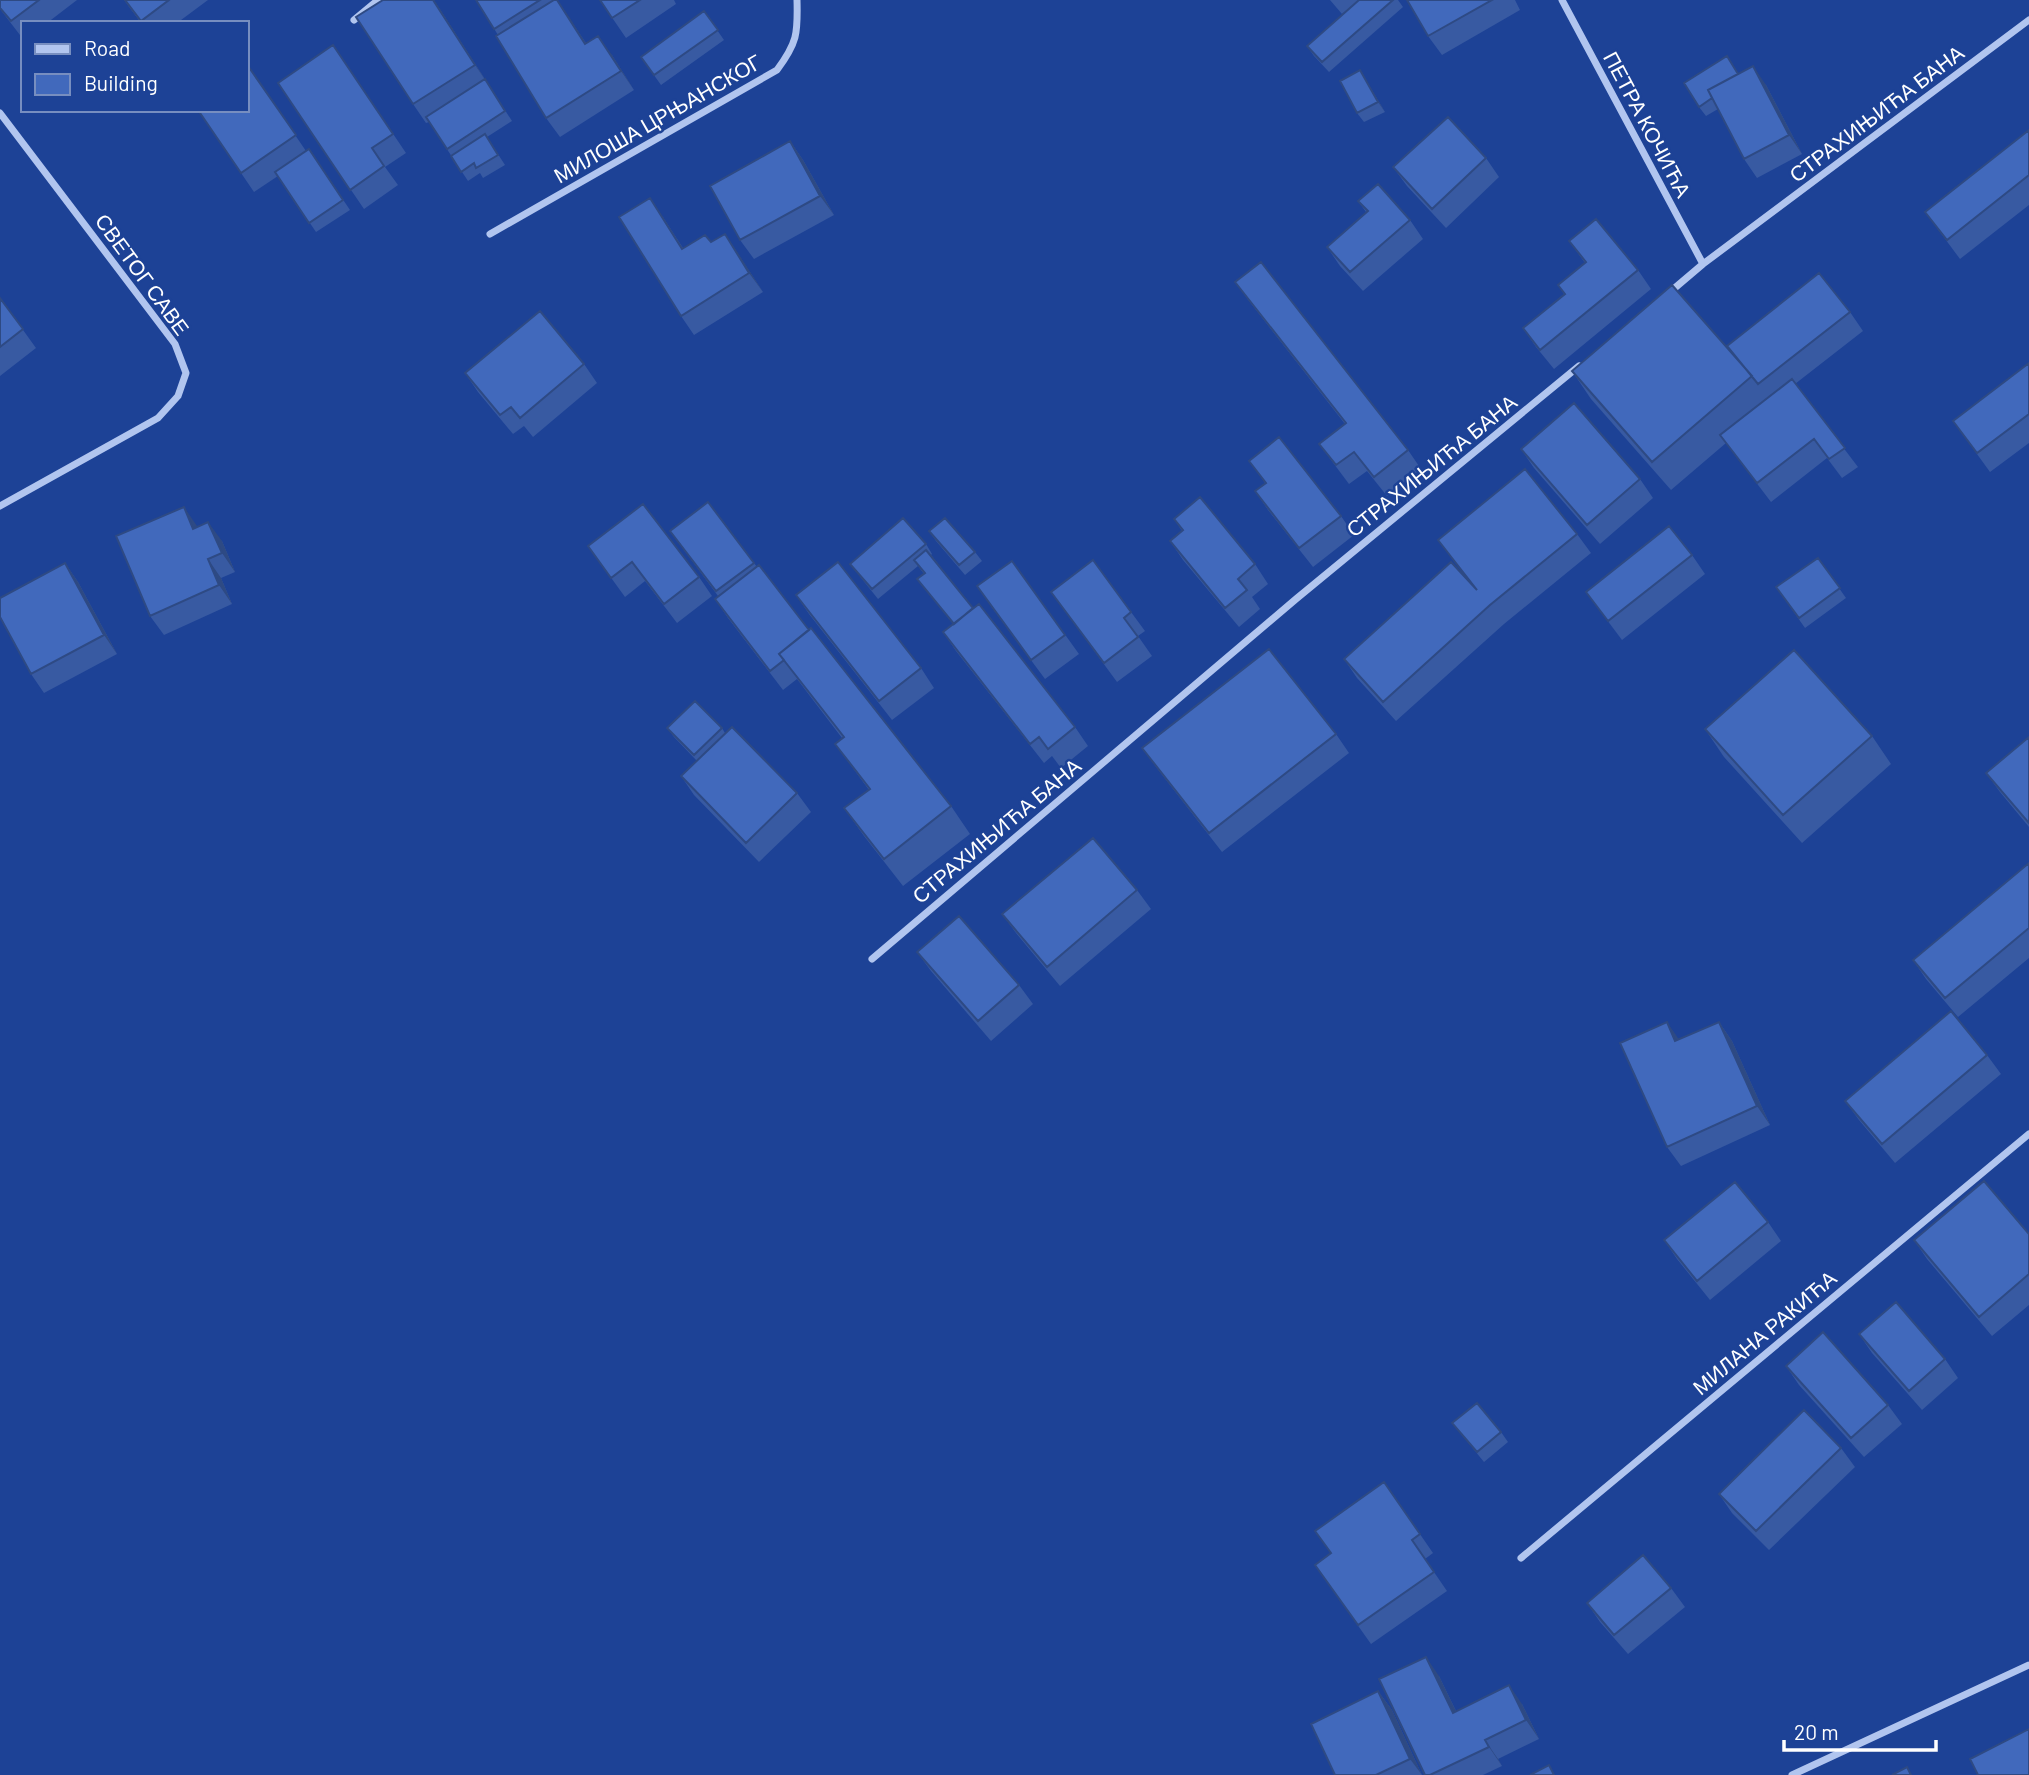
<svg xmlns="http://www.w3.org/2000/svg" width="2029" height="1775" font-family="Barlow,sans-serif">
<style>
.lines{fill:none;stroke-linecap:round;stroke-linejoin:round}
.street{stroke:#b1c5ef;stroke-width:7}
.wall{fill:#385aa2}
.shaded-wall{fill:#2e4a84}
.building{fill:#4169bc;stroke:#2e4a84;stroke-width:2}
.labels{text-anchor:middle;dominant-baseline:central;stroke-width:5;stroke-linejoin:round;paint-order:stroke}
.street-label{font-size:21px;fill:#fff;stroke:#1d4296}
</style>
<rect width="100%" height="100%" fill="#1d4296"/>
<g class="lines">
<path class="street" d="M 1562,0 L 1703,264
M 354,20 L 378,0
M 0,113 L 175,344 L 186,373 L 178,396 L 158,418 L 0,506
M 490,234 L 777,70 C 797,43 798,34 797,0
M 1670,292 L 1703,264 L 2029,20
M 872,959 L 1296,599 L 1579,366
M 1521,1558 L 2029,1134
M 1792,1775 L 2029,1665"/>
</g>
<path class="wall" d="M 0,0 L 77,0 L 47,23 L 23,23 L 23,39 L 0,9 Z
M 124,0 L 208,0 L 177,23 L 141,23 Z
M 434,0 L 512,121 L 487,137 L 505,165 L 483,178 L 480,173 L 468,181 L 429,122 L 426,123 L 413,104 Z
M 476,0 L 557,0 L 586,43 L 612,55 L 634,90 L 560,137 L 546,118 L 498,35 Z
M 600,0 L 674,0 L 676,4 L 626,38 Z
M 1330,0 L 1398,0 L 1403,7 L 1329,72 L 1314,56 L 1307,46 L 1353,5 L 1342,14 Z
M 1407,0 L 1515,0 L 1520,10 L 1442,55 L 1428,36 Z
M 704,11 L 724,40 L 661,85 L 641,57 Z
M 333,45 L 406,153 L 385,167 L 398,185 L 364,209 L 278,83 Z
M 248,66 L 306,151 L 309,149 L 350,210 L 316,232 L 278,176 L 254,192 L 198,110 Z
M 1360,70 L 1385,112 L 1364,122 L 1357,113 Z
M 1739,73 L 1766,85 L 1802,154 L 1757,178 L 1744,159 L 1718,109 L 1706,116 L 1699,107 Z
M 2029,130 L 2029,205 L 1960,259 L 1925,212 Z
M 790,141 L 803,160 L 834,215 L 754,259 L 740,240 Z
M 1486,158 L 1499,177 L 1446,228 L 1407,186 L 1393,167 Z
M 1358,201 L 1410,220 L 1423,239 L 1363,291 L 1340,266 L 1327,247 L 1366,212 Z
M 663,217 L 683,248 L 711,242 L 725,234 L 763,292 L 694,335 L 681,316 Z
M 1569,241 L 1638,270 L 1651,289 L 1554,369 L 1536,347 L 1523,328 L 1564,294 L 1558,285 L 1585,263 Z
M 1235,282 L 1408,450 L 1421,469 L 1387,496 L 1367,471 L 1349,484 L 1319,444 L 1345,424 L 1249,301 Z
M 0,298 L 36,348 L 0,376 Z
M 1850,312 L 1863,331 L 1795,384 L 1858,467 L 1842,478 L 1827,458 L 1771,502 L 1726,443 L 1671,490 L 1591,399 L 1572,371 L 1735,356 Z
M 2029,363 L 2029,443 L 1990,472 L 1953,421 Z
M 584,364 L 597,383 L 533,437 L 524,426 L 513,434 L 478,392 L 465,373 Z
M 1521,449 L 1640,479 L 1653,498 L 1600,544 L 1534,468 Z
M 1249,461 L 1341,516 L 1354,535 L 1313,567 L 1268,510 L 1255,491 L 1265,483 Z
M 708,502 L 757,567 L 951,806 L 970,834 L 903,886 L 864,836 L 844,808 L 869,790 L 835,744 L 842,738 L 797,679 L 783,690 L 728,618 L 715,599 L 718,596 L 670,531 Z
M 1174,519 L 1255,564 L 1268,584 L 1252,597 L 1260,609 L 1239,627 L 1183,560 L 1170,541 L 1182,531 Z
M 197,527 L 222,541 L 235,572 L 221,578 L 232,604 L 164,635 L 150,616 Z
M 929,531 L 975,552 L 982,561 L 965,575 L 936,541 Z
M 1577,534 L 1591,553 L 1504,624 L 1396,721 L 1357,678 L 1344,659 L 1468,580 L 1438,540 Z
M 926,544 L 932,554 L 931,555 L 973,608 L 1075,727 L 1088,746 L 1061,768 L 1052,756 L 1044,763 L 956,651 L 943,632 L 953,624 L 917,579 L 924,574 L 918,566 L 878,599 L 850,564 Z
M 588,546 L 699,577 L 712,596 L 677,623 L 645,581 L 625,597 Z
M 1692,555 L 1705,574 L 1622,640 L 1586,592 Z
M 1818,558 L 1846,598 L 1805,628 L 1776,587 Z
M 1012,561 L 1079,654 L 1045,679 L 990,605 Z
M 65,563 L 78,582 L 117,654 L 44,693 L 31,674 Z
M 1051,592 L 1131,612 L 1145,631 L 1138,636 L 1152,656 L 1117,682 Z
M 796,595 L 921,668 L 934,688 L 892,720 L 809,614 Z
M 667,728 L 722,728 L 725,733 L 797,793 L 811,812 L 759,862 L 694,795 L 681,776 L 697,761 L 674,737 Z
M 1705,729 L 1872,736 L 1891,764 L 1802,843 L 1724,757 Z
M 1336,734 L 1349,753 L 1222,852 L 1156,767 L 1142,748 Z
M 2029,737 L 2029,827 L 2000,792 L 1986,773 Z
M 2029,863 L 2029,958 L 1958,1017 L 1926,979 L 1913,960 Z
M 1137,890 L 1151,909 L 1060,986 L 1016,933 L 1002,914 Z
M 917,952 L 1019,985 L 1033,1004 L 991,1041 L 931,971 Z
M 1719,1022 L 1732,1041 L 1770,1125 L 1681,1166 L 1667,1147 L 1679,1039 Z
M 1987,1055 L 2001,1074 L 1895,1163 L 1859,1120 L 1845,1101 Z
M 1768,1222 L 1781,1241 L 1710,1300 L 1677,1259 L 1664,1240 Z
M 2029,1234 L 2029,1305 L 1992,1336 L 1927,1259 L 1914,1240 Z
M 1859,1334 L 1945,1359 L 1958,1378 L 1922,1410 L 1872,1353 Z
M 1786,1366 L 1888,1405 L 1902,1424 L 1864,1457 L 1799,1385 Z
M 1452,1423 L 1501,1432 L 1508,1442 L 1484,1462 Z
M 1841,1448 L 1855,1467 L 1769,1550 L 1732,1513 L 1719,1494 Z
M 1384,1482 L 1433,1553 L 1425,1559 L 1447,1591 L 1371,1644 L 1315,1565 L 1331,1553 Z
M 1671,1588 L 1685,1607 L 1628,1654 L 1600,1622 L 1587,1603 Z
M 1439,1676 L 1456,1711 L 1522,1704 L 1539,1739 L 1498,1759 L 1502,1766 L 1483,1775 L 1425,1775 Z
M 1378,1691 L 1392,1710 L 1422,1775 L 1335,1775 Z"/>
<path class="shaded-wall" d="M 433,0 L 434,0 L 488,84 L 475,65 Z
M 557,0 L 570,18 L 598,63 L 585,44 Z
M 598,36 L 612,55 L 634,90 L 621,71 Z
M 1753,66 L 1766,85 L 1802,154 L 1789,135 Z
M 1360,70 L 1366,80 L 1385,112 L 1378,102 Z
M 790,141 L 803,160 L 834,215 L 820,196 Z
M 650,198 L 663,217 L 695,268 L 682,249 Z
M 725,234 L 738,253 L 763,292 L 749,273 Z
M 184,507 L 197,526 L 207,548 L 193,529 Z
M 208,522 L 222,541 L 235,572 L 222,553 Z
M 208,559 L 221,578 L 232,604 L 219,585 Z
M 65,563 L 78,582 L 117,654 L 104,635 Z
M 1667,1022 L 1680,1041 L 1675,1041 Z
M 1719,1022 L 1732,1041 L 1770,1125 L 1757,1106 Z
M 1426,1657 L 1439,1676 L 1466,1732 L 1453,1713 Z
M 1509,1685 L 1522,1704 L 1539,1739 L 1526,1720 Z
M 1378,1691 L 1392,1710 L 1422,1775 L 1410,1759 Z
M 1485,1740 L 1498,1759 L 1502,1766 L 1489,1747 Z"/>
<path class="building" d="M 0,0 L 39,0 L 11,21 L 0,8 Z
M 125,0 L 169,0 L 141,21 Z
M 383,0 L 433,0 L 475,65 L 413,104 L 356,17 Z
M 476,0 L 540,0 L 494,29 Z
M 554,0 L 557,0 L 585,44 L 598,36 L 621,71 L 546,118 L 496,36 Z
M 600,0 L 640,0 L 612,18 Z
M 1359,0 L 1393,0 L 1322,62 L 1307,46 Z
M 1407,0 L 1492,0 L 1428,36 Z
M 704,11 L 718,30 L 654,75 L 641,57 Z
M 333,45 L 393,134 L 372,148 L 384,166 L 350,190 L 278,83 Z
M 1727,56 L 1738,74 L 1708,90 L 1712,98 L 1699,107 L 1684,83 Z
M 248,66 L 296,135 L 241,173 L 198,110 L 247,110 L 247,67 Z
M 1753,66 L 1789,135 L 1744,159 L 1708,90 Z
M 1360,70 L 1378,102 L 1357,113 L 1340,81 Z
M 485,79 L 505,111 L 447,149 L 426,117 Z
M 1448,117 L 1486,158 L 1432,209 L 1393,167 Z
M 2029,130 L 2029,175 L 1947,240 L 1925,212 Z
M 485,134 L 498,155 L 476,168 L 474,163 L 461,172 L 451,156 Z
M 790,141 L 820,196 L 740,240 L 710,186 Z
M 309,149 L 343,200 L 309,223 L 275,172 Z
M 1378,184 L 1410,220 L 1350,272 L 1327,247 L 1368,211 L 1358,201 Z
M 650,198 L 682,249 L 705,235 L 711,242 L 725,234 L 749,273 L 681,316 L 619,217 Z
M 1596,219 L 1638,270 L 1540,350 L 1523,328 L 1565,294 L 1558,285 L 1586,262 L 1569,241 Z
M 1261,262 L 1408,450 L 1374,477 L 1354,452 L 1336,465 L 1319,444 L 1346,423 L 1235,282 Z
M 1819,273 L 1850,312 L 1758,384 L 1727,346 Z
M 1672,285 L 1752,376 L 1652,462 L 1572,371 Z
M 0,298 L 23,329 L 0,347 Z
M 540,311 L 584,364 L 520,418 L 511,407 L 500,415 L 465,373 Z
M 2029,363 L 2029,414 L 1977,453 L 1953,421 Z
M 1792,379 L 1845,448 L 1829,459 L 1814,439 L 1757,483 L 1720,435 Z
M 1574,403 L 1640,479 L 1587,525 L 1521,449 Z
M 1279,437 L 1341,516 L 1299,548 L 1255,491 L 1266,483 L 1249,461 Z
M 1525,469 L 1577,534 L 1490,605 L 1383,702 L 1344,659 L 1451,562 L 1477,590 L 1438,540 Z
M 1200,497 L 1255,564 L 1238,579 L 1247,590 L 1225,608 L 1170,541 L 1183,530 L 1174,519 Z
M 708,502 L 754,563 L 716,591 L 670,531 Z
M 643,504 L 699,577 L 664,604 L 632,562 L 611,578 L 588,546 Z
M 184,507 L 193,529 L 208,522 L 222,553 L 208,559 L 219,585 L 150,616 L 116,536 Z
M 903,518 L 926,544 L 872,589 L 850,564 Z
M 945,518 L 975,552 L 959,565 L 929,531 Z
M 1669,526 L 1692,555 L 1608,621 L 1586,592 Z
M 926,550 L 973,608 L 954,624 L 917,579 L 925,573 L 914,560 Z
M 1818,558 L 1840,588 L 1799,618 L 1776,587 Z
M 1093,560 L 1131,612 L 1124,618 L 1138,637 L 1104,663 L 1051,592 Z
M 1012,561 L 1065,635 L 1031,660 L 977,586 Z
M 838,562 L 921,668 L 879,701 L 796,595 Z
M 65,563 L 104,635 L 31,674 L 0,617 L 0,598 Z
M 759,565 L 809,630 L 779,654 L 784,660 L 770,671 L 715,599 Z
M 979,604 L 1075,727 L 1048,749 L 1039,737 L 1030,744 L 943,632 Z
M 811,628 L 951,806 L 884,859 L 844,808 L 870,789 L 835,744 L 844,737 L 779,654 Z
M 1269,649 L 1336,734 L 1209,833 L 1142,748 Z
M 1794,650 L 1872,736 L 1783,815 L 1705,729 Z
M 695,701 L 722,728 L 694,755 L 667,728 Z
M 732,727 L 797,793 L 746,843 L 681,776 Z
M 2029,737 L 2029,823 L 1986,773 Z
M 1093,838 L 1137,890 L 1047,967 L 1002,914 Z
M 2029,863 L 2029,928 L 1945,998 L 1913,960 Z
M 959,916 L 1019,985 L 978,1021 L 917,952 Z
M 1951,1011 L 1987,1055 L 1882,1144 L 1845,1101 Z
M 1667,1022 L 1675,1041 L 1719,1022 L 1757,1106 L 1667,1147 L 1620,1043 Z
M 1984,1181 L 2029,1234 L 2029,1274 L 1979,1317 L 1914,1240 Z
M 1735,1182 L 1768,1222 L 1697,1281 L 1664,1240 Z
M 1896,1302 L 1945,1359 L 1909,1391 L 1859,1334 Z
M 1823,1332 L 1888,1405 L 1851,1438 L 1786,1366 Z
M 1477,1403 L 1501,1432 L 1477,1452 L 1452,1423 Z
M 1804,1410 L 1841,1448 L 1756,1531 L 1719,1494 Z
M 1384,1482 L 1420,1534 L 1412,1540 L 1434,1572 L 1358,1625 L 1315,1565 L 1331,1553 L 1315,1531 Z
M 1643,1555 L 1671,1588 L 1614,1635 L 1587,1603 Z
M 1426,1657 L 1453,1713 L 1509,1685 L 1526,1720 L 1485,1740 L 1489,1747 L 1430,1775 L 1425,1775 L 1379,1679 Z
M 1378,1691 L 1410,1759 L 1376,1775 L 1335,1775 L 1311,1724 Z
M 2029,1729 L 2029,1775 L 1978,1775 L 1970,1759 Z
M 1549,1765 L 1554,1775 L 1530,1775 Z
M 1907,1767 L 1911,1775 L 1892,1775 Z"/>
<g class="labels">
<g class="street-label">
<text transform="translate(1876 113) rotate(-37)">СТРАХИЊИЋА БАНА</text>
<text transform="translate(657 118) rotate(-30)">МИЛОША ЦРЊАНСКОГ</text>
<text transform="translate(1648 124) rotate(62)">ПЕТРА КОЧИЋА</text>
<text transform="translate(143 274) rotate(54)">СВЕТОГ САВЕ</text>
<text transform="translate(1431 465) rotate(-39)">СТРАХИЊИЋА БАНА</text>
<text transform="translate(996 830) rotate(-40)">СТРАХИЊИЋА БАНА</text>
<text transform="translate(1764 1332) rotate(-40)">МИЛАНА РАКИЋА</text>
</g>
</g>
<rect x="21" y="21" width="228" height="91" fill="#1d4296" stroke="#778ec0" stroke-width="2"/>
<rect x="35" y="44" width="35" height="10" fill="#b1c5ef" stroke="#778ec0" stroke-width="2"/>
<text x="84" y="56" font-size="21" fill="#ffffff">Road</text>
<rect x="35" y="74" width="35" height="21" fill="#4169bc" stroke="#778ec0" stroke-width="2"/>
<text x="84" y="91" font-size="21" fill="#ffffff">Building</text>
<path d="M1784 1740v10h152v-10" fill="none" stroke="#ffffff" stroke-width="3.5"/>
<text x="1794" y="1740" font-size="21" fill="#ffffff" stroke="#1d4296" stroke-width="5" paint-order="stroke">20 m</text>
</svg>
